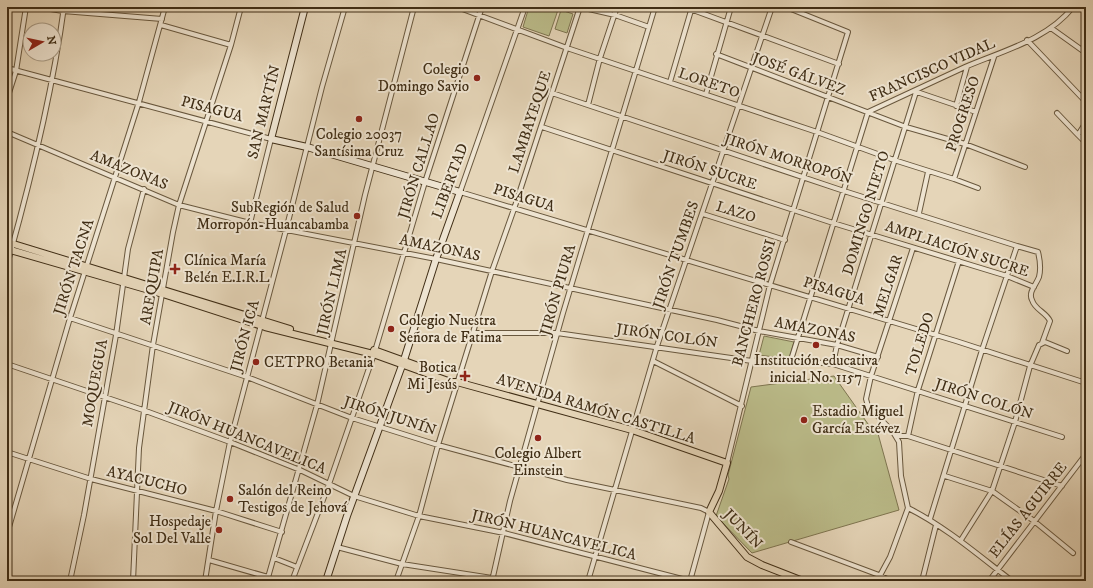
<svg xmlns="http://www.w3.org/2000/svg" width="1093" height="588" font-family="'IM FELL DW Pica',serif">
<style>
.green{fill:#bbbc8a;stroke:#7e7550}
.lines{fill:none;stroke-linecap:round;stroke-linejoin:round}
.street-casing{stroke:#69583e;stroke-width:6}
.secondary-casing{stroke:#402e16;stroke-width:8}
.primary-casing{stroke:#402e16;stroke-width:8}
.street{stroke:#eee4d1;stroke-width:4}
.secondary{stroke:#eee4d1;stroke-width:6}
.primary{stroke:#e5d5b8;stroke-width:6}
.poi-dot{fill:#8f2418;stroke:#eee4d1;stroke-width:1.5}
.labels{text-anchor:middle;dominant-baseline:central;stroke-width:4;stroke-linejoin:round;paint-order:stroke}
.poi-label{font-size:15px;fill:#402e16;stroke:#eee4d1;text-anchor:start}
.street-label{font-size:15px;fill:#402e16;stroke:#eee4d1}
</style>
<rect width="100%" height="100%" fill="#e5d5b8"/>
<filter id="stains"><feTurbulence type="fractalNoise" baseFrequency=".005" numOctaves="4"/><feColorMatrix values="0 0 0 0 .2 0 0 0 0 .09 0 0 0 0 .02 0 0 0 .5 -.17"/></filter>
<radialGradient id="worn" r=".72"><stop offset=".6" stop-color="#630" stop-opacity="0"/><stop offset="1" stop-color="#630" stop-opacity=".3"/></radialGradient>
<path class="green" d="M 529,7 L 559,7 L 549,36 L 523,27 Z
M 561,10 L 573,14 L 567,33 L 555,29 Z
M 764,336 L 794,342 L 789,359 L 759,355 Z
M 834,376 L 873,431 L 877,430 L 899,510 L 752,553 L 716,516 L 729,479 L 728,475 L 751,387 Z"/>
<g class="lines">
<g class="street-casing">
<path id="street" d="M 38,7 L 63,11 L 162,19
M 457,7 L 567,48 L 817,132 L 894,160 L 954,179 L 978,188
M 525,7 L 460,192 L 956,341 L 1086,383
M 580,7 L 615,15 L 649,27
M 685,7 L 839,64
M 161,25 L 231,45
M 1051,28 L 1086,53
M 1027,40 L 1086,102
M 716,54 L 906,127 L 965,144 L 1025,167
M 7,68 L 271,139 L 250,223
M 670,82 L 692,7
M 914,91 L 976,112
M 552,93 L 844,191 L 1017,246 L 1038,252 C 1040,260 1041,269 1039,277 C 1036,285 1028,292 1032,300 C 1035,310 1046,312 1050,321 L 1042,343
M 706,94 L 731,7
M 7,99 L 16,71 L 26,7
M 588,105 L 600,58 L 617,7
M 956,106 L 967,67
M 1057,113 L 1078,135
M 1086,122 L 1078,135 L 1086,143
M 542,127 L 833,223 L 1007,276 L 1034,287
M 7,132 L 179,205 L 250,223 L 436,259 L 717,320 L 759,331 L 837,345 L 878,357
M 954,179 L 994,57
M 919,213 L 928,172
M 703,214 L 785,240
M 7,265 C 31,180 52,95 64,7
M 70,318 L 247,377 L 352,418 L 438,445 L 567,480 L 701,508 L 709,512 L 690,581
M 473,333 L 557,333 L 752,361 L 791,360 L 833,364 L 1062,437
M 791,360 L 868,112 C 900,97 932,82 965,67 C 1002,51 1047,40 1073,7
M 653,361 L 742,406
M 7,364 L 143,410 L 230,442 L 300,470 L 354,496 L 419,516 L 504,533 L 690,581
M 833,364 L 837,345 L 916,92
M 896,436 L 908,436 L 1062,486
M 908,436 L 918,390 L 959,261
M 7,452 L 91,479 L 216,511 L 282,532
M 727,463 L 770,285 L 848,32 L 786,7
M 945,476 L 992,491 L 1034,521 L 1073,553
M 908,508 L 901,476 L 899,442 L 893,432 L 868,406 L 866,399 L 871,376 L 913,248
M 908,508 C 946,527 978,555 1012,581
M 930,519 L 982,350 L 1017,246
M 7,534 L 70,318 L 139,102 L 165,7
M 961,540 L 992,491 L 1015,422 L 1030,366 L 1039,345 L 1045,342 L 1067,351
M 791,542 L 879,575 L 891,581
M 337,547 L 402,564 L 512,581
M 274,558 L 297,567
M 209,560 L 268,577
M 70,581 L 84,515 L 116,335 L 128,249 L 144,189
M 133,581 L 139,448 L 153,345 L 173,232 L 179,205 L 231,45 L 241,7
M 205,581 L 216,511 L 230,442 L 286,230 L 322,87 L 345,7
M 267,581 L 317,405 L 365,195 L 414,7
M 292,581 L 329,484 L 375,351 L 425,182 L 482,7
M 396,581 L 419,516 L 438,445 L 492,271 L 514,209 L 580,7
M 492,581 L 510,501 L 563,313 L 655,7
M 588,581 L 657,346 L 772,7
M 877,581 L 890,557 L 908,508
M 922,581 L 936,525
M 989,581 L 1086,454"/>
</g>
<g class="secondary-casing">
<path id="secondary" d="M 305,7 L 271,139 L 307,147 L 460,192 L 436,259 L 404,360 L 347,516 L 326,581"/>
</g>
<g class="primary-casing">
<path id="primary" d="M 7,242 L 290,329
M 7,249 L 163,294 L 265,327 L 373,354 L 451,382 L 457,382 L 632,430 L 727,463 L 719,491 L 709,512 L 747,557 L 762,565 L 803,581
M 374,350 L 435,372"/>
</g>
<use href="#street" class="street"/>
<use href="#secondary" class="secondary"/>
<use href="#primary" class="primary"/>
</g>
<g class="poi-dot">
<circle cx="477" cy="78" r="4"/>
<circle cx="359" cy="119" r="4"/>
<circle cx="357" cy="216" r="4"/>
<path d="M173 263h4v4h4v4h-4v4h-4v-4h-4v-4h4z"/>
<circle cx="391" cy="329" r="4"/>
<circle cx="816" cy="345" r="4"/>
<circle cx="256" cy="362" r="4"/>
<path d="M463 370h4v4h4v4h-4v4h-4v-4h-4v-4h4z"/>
<circle cx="804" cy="420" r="4"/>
<circle cx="538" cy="438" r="4"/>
<circle cx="230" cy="499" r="4"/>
<circle cx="219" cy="530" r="4"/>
</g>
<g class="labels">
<g class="poi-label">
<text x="469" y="69" text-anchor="end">Colegio<tspan x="469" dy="17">Domingo Savio</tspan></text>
<text x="359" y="134" text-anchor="middle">Colegio 20037<tspan x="359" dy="17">Santísima Cruz</tspan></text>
<text x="349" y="207" text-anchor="end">SubRegión de Salud<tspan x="349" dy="17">Morropón-Huancabamba</tspan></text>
<text x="184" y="260">Clínica María<tspan x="184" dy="17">Belén E.I.R.L</tspan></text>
<text x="399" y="320">Colegio Nuestra<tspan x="399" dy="17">Señora de Fatima</tspan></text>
<text x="816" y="360" text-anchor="middle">Institución educativa<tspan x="816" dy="17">inicial No. 1157</tspan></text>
<text x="264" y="362">CETPRO Betania</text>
<text x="457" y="367" text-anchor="end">Botica<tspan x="457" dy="17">Mi Jesús</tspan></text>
<text x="812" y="411">Estadio Miguel<tspan x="812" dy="17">García Estévez</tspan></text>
<text x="538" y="453" text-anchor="middle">Colegio Albert<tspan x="538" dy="17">Einstein</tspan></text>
<text x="238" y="490">Salón del Reino<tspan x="238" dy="17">Testigos de Jehová</tspan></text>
<text x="211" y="521" text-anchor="end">Hospedaje<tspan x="211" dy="17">Sol Del Valle</tspan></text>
</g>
<g class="street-label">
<text transform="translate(932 70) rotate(-24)">FRANCISCO VIDAL</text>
<text transform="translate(799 74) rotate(20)">JOSÉ GÁLVEZ</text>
<text transform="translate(709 83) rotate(19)">LORETO</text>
<text transform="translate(212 109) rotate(15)">PISAGUA</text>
<text transform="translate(264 112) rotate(-76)">SAN MARTÍN</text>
<text transform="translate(963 114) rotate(-72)">PROGRESO</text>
<text transform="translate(530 122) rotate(-72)">LAMBAYEQUE</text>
<text transform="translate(788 159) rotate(18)">JIRÓN MORROPÓN</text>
<text transform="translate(419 166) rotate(-73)">JIRÓN CALLAO</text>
<text transform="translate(129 170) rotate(22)">AMAZONAS</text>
<text transform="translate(710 170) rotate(18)">JIRÓN SUCRE</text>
<text transform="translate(450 181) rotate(-70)">LIBERTAD</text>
<text transform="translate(524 198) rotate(17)">PISAGUA</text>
<text transform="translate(736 212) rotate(17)">LAZO</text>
<text transform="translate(866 213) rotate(-73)">DOMINGO NIETO</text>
<text transform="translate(440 248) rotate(12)">AMAZONAS</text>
<text transform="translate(957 249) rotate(18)">AMPLIACIÓN SUCRE</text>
<text transform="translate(676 255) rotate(-71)">JIRÓN TUMBES</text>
<text transform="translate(74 267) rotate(-72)">JIRÓN TACNA</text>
<text transform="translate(888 286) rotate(-72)">MELGAR</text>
<text transform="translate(152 287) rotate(-80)">AREQUIPA</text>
<text transform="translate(558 290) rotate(-74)">JIRÓN PIURA</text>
<text transform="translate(834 291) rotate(17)">PISAGUA</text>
<text transform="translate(332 292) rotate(-77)">JIRÓN LIMA</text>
<text transform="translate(754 303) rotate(-75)">BANCHERO ROSSI</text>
<text transform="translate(815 330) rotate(11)">AMAZONAS</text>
<text transform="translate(245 336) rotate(-75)">JIRÓN ICA</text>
<text transform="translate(667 336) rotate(8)">JIRÓN COLÓN</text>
<text transform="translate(920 344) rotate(-73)">TOLEDO</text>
<text transform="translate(95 383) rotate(-80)">MOQUEGUA</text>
<text transform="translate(984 399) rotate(18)">JIRÓN COLÓN</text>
<text transform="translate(596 409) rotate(17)">AVENIDA RAMÓN CASTILLA</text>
<text transform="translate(390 416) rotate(18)">JIRÓN JUNÍN</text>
<text transform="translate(247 438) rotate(22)">JIRÓN HUANCAVELICA</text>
<text transform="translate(147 481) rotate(14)">AYACUCHO</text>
<text transform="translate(1028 510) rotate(-52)">ELÍAS AGUIRRE</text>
<text transform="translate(743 529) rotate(46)">JUNÍN</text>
<text transform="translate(554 535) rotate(14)">JIRÓN HUANCAVELICA</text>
</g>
</g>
<rect width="1093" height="588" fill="none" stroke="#e5d5b8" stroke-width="24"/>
<rect x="8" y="8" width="1077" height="572" fill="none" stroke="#402e16" stroke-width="2"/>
<rect x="12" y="12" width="1069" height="564" fill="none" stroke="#402e16"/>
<g transform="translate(42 42) rotate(81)"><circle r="19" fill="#eee4d1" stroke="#a89b86"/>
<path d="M0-3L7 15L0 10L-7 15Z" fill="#8f2418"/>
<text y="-6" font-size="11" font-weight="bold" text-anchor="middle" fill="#402e16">N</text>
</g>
<rect width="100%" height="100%" filter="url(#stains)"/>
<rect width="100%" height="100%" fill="url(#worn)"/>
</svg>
